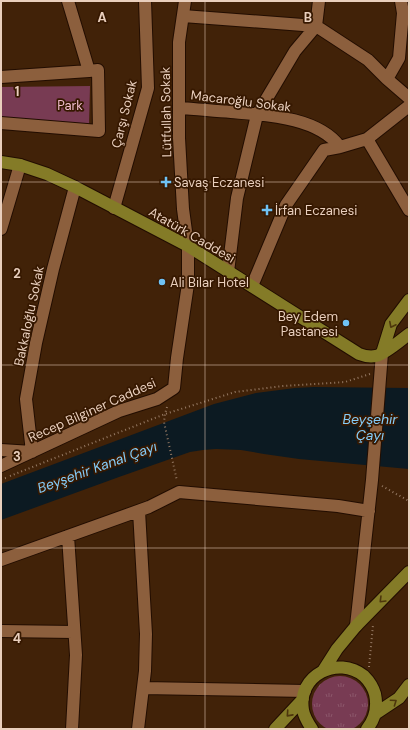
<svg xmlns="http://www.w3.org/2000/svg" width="410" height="730" font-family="'DM Sans',sans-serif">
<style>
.grass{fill:url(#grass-tufts)}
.green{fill:#783b53}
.water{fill:#0c1a22}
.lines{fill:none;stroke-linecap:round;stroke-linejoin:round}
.minor-casing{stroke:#220d00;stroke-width:14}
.major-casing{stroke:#220d00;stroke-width:14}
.path{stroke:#967a64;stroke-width:2;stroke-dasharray:1 3;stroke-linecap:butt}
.minor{stroke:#8c5f3d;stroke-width:12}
.major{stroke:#847b27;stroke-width:12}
.oneway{stroke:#4d360c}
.grid{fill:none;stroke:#e9cfbd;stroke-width:1;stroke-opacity:0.55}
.poi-dot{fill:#6fc2f4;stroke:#361800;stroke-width:1.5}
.labels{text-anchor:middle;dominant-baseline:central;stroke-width:3.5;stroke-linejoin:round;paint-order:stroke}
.street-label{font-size:13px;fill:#e9cfbd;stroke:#361800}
.park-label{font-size:13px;fill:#f1bdce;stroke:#361800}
.poi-label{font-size:13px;fill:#e9cfbd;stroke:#361800;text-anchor:start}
.water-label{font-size:14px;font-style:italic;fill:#84ccf8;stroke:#361800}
.grid-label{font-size:13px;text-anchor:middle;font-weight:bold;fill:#e9cfbd;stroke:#361800;stroke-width:3.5;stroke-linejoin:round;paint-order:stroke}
</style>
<defs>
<pattern id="grass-tufts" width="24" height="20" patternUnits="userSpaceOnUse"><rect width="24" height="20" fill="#783b53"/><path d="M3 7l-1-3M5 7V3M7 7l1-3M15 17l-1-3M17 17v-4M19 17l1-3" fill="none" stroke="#8b566a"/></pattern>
</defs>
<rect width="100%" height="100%" fill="#412208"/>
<path class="grass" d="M312 704a28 28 0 1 1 56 0a28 28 0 1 1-56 0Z"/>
<path class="green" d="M 90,86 L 89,126 L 1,119 L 1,87 Z"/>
<path class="water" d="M 314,387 L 409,388 L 409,469 L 299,459 L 264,454 L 241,450 L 216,449 L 203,450 L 190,452 L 119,477 L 1,520 L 1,484 L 214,404 L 256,393 L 295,388 Z"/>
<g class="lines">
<g class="minor-casing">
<path id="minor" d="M 183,16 L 316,26 L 368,60 L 387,79 L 409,98
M 1,77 L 89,71 L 68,1
M 387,79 L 399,58 L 403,13 L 401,1
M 179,108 C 197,109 214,111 231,112 C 266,115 318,117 340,147
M 1,123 L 99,131 L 98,70 L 89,71
M 367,139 L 409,210
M 114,208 L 148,88 L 145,1
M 1,229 L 20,165
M 228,272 L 237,198 L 257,115 L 295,51 L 316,26 L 319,1
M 252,286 L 286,205 L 324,150 L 340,147 L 367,139 L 409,106
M 1,450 L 32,452 L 26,399 L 36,343 L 53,269 L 75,187
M 1,466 L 119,411 L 157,399 L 174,388 L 177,358 L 188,284 L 188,246 L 183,209 L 179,138 L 179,42 L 185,1
M 68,536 L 76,655 L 72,729
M 1,560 L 149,507 L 179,492 L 338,506 L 369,511
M 356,626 L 372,480 L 382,353
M 1,631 L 74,632
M 143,688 L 305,691
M 138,729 L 145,671 L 146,634 L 139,511"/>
</g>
<g class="major-casing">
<path id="major" d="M 1,162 L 20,165 L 47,174 L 75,187 L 188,246 L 359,354 C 364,356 370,357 376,356 C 385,354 401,340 409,334
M 382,353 L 391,324 L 409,300
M 323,671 L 337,649 L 356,626 L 409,572
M 375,714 L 399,698 L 409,685
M 275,729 L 303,699
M 312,729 C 308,723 304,717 303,710 C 297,675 338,655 364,676 C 369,681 373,687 375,694 C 378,708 375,719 367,729"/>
</g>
<path class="path" d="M 167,407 L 165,414 L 164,422 L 177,481
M 10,476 L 165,414 L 235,392 L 283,386 L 345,382 L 370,374
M 1,479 L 6,478
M 382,486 L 409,501
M 369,667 L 373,625"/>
<use href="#minor" class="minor"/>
<use href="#major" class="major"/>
</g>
<defs><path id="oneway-chevron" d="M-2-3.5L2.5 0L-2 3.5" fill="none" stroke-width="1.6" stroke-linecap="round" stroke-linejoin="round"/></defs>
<g class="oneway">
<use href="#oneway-chevron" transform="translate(392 325) rotate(117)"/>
<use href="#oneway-chevron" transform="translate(382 600) rotate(135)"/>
<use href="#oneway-chevron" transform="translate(394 702) rotate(-35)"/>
<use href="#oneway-chevron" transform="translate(289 714) rotate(132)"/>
</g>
<path class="grid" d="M 205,1 L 205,729M 1,182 L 409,182M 1,365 L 409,365M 1,548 L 409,548"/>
<g class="poi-dot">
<path d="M164 176h4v4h4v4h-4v4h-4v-4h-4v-4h4z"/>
<path d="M265 204h4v4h4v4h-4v4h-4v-4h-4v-4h4z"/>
<circle cx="162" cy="282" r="4"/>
<circle cx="346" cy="323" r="4"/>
</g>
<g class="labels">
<g class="street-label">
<text transform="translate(241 101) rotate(7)">Macaroğlu Sokak</text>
<text transform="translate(166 112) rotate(-91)">Lütfullah Sokak</text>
<text transform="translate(124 114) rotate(-76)">Çarşı Sokak</text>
<text transform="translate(192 235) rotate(30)">Atatürk Caddesi</text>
<text transform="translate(29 316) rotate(-78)">Bakkaloğlu Sokak</text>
<text transform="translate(92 410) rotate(-24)">Recep Bilginer Caddesi</text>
</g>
<g class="park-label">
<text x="70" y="105">Park</text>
</g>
<g class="poi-label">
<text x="174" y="182">Savaş Eczanesi</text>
<text x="275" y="210">İrfan Eczanesi</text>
<text x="170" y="282">Ali Bilar Hotel</text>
<text x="338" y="316" text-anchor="end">Bey Edem<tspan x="338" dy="15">Pastanesi</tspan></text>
</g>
<g class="water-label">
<text x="370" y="419">Beyşehir<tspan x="370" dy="16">Çayı</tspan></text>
<text transform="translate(97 467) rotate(-20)">Beyşehir Kanal Çayı</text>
</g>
</g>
<g class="grid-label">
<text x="102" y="22">A</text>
<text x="308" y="22">B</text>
<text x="17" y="96">1</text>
<text x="17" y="278">2</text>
<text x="17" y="461">3</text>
<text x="17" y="643">4</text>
</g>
<rect width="410" height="730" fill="none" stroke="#e9cfbd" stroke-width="4"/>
</svg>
